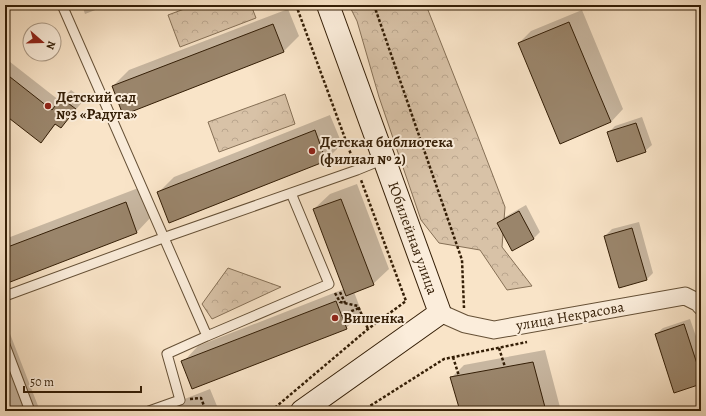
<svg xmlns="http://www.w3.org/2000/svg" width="706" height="416" font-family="Alegreya,serif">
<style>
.forest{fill:url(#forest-crowns);stroke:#867056}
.shadow{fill:#0003}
.building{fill:#9a856b;stroke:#341e06}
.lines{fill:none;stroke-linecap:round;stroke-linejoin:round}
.lane-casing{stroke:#655036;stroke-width:11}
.street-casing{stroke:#655036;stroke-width:19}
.secondary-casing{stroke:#341e06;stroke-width:24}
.path{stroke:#341e06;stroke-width:2.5;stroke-dasharray:3 2;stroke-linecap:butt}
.lane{stroke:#fbeddb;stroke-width:9}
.street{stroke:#fbeddb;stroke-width:17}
.secondary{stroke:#fbeddb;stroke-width:22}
.poi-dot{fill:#8f2418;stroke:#fbeddb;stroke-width:1.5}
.labels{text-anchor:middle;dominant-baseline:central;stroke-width:4;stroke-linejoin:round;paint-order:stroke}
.poi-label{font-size:15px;font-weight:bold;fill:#341e06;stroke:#fbeddb;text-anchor:start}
.street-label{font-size:15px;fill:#341e06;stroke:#fbeddb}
</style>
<defs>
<pattern id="forest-crowns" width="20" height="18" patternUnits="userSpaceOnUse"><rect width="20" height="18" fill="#d8c2a7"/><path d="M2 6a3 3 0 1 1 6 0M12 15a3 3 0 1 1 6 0" fill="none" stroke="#baa68e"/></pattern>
</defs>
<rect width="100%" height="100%" fill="#f9e4c8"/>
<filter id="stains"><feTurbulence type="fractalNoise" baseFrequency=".005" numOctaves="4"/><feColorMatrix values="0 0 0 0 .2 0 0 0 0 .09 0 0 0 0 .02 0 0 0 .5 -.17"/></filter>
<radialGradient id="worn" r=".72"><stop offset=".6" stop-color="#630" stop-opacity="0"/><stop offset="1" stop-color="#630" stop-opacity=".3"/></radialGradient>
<path class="forest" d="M 195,5 L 251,5 L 256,18 L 180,47 L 168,15 Z
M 349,5 L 426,5 L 477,134 L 505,207 L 502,247 L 532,286 L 507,290 L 480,250 L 439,243 L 421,220 L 379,97 L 357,21 Z
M 285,94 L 295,124 L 219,152 L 208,122 Z
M 228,268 L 281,287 L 212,319 L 202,304 Z"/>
<path class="shadow" d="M 82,5 L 108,5 L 85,14 Z
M 288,9 L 299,36 L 283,52 L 113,86 L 129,70 Z
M 582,10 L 623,109 L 611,122 L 519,43 L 531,31 Z
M 5,58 L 60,101 L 71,90 L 84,100 L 61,127 L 57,123 L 41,142 L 5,114 Z
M 330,115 L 342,144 L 326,160 L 170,221 L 158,193 L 174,177 Z
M 642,117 L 652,145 L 645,151 L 608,133 L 615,126 Z
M 357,184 L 389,269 L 373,284 L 354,292 L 362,313 L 346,328 L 183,362 L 198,346 L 344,289 L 314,209 L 330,194 Z
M 141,187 L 152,216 L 137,232 L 5,283 L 5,239 Z
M 526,205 L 540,232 L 534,238 L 513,250 L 499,223 L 505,217 Z
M 639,222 L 653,273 L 647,279 L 605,236 L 612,229 Z
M 690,319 L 701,351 L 701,383 L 656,334 L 663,328 Z
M 5,321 L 40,411 L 5,411 Z
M 545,350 L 561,411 L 461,411 L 452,377 L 464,365 Z
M 210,389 L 219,411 L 154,411 Z"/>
<path class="building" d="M 569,22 L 611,122 L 560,144 L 518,43 Z
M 273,24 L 284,52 L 123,115 L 112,86 Z
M 5,73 L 52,110 L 61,98 L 76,109 L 61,128 L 55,124 L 41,143 L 5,115 Z
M 636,123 L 646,152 L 617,162 L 607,132 Z
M 315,130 L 326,161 L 169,223 L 157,192 Z
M 341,199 L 374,285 L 346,296 L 313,209 Z
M 126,202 L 137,233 L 5,284 L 5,248 Z
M 519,211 L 534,239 L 512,251 L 497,223 Z
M 632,228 L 647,280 L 619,288 L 604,236 Z
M 336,301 L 347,329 L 192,389 L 181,361 Z
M 684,324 L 701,376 L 701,384 L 674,393 L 655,334 Z
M 533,362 L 546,411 L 460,411 L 450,377 Z"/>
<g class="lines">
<g class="lane-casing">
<path id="lane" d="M 62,5 L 207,336 L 167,354 L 180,400 L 149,411
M 5,296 L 163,238 L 357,170 L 384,159
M 207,336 L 329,284 L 291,193
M 5,345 L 30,411"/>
</g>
<g class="street-casing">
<path id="street" d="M 440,313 L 465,324 L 494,330 L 685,296 L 699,303 L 701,306"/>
</g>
<g class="secondary-casing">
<path id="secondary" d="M 302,411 L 440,313 L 328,5"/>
</g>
<path class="path" d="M 296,5 L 353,160
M 374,5 L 462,260 L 464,308
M 340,292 L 345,303
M 335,293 L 340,302 L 358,306 L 368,329
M 342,315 L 359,308
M 499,348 L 505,367
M 453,357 L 459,376
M 190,399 L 201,398 L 206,411
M 271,411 L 368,329 L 406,301 L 361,180
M 362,411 L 444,359 L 527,342"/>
<use href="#lane" class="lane"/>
<use href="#street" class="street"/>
<use href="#secondary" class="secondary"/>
</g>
<g class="poi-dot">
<circle cx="48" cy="106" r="4"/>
<circle cx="312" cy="151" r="4"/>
<circle cx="335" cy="318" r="4"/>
</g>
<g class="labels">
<g class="poi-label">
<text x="56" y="97">Детский сад<tspan x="56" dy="17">№3 «Радуга»</tspan></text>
<text x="320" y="142">Детская библиотека<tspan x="320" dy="17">(филиал № 2)</tspan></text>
<text x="343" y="318">Вишенка</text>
</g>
<g class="street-label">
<text transform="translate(413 238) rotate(70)">Юбилейная улица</text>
<text transform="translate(570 316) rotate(-10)">улица Некрасова</text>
</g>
</g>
<rect width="706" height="416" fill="none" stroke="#f9e4c8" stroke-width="20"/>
<rect x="6" y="6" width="694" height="404" fill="none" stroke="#341e06" stroke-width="2"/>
<rect x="10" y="10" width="686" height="396" fill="none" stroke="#341e06"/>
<g transform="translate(42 42) rotate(110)"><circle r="19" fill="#fbeddb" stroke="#ab9a86"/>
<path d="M0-3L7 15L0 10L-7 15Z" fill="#8f2418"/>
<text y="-6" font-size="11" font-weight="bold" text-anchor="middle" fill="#341e06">N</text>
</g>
<path d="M24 386v6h117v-6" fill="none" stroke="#341e06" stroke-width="2"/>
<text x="30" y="386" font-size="12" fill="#341e06" stroke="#fbeddb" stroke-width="3" paint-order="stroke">50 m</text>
<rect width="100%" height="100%" filter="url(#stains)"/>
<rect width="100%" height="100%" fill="url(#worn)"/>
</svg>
